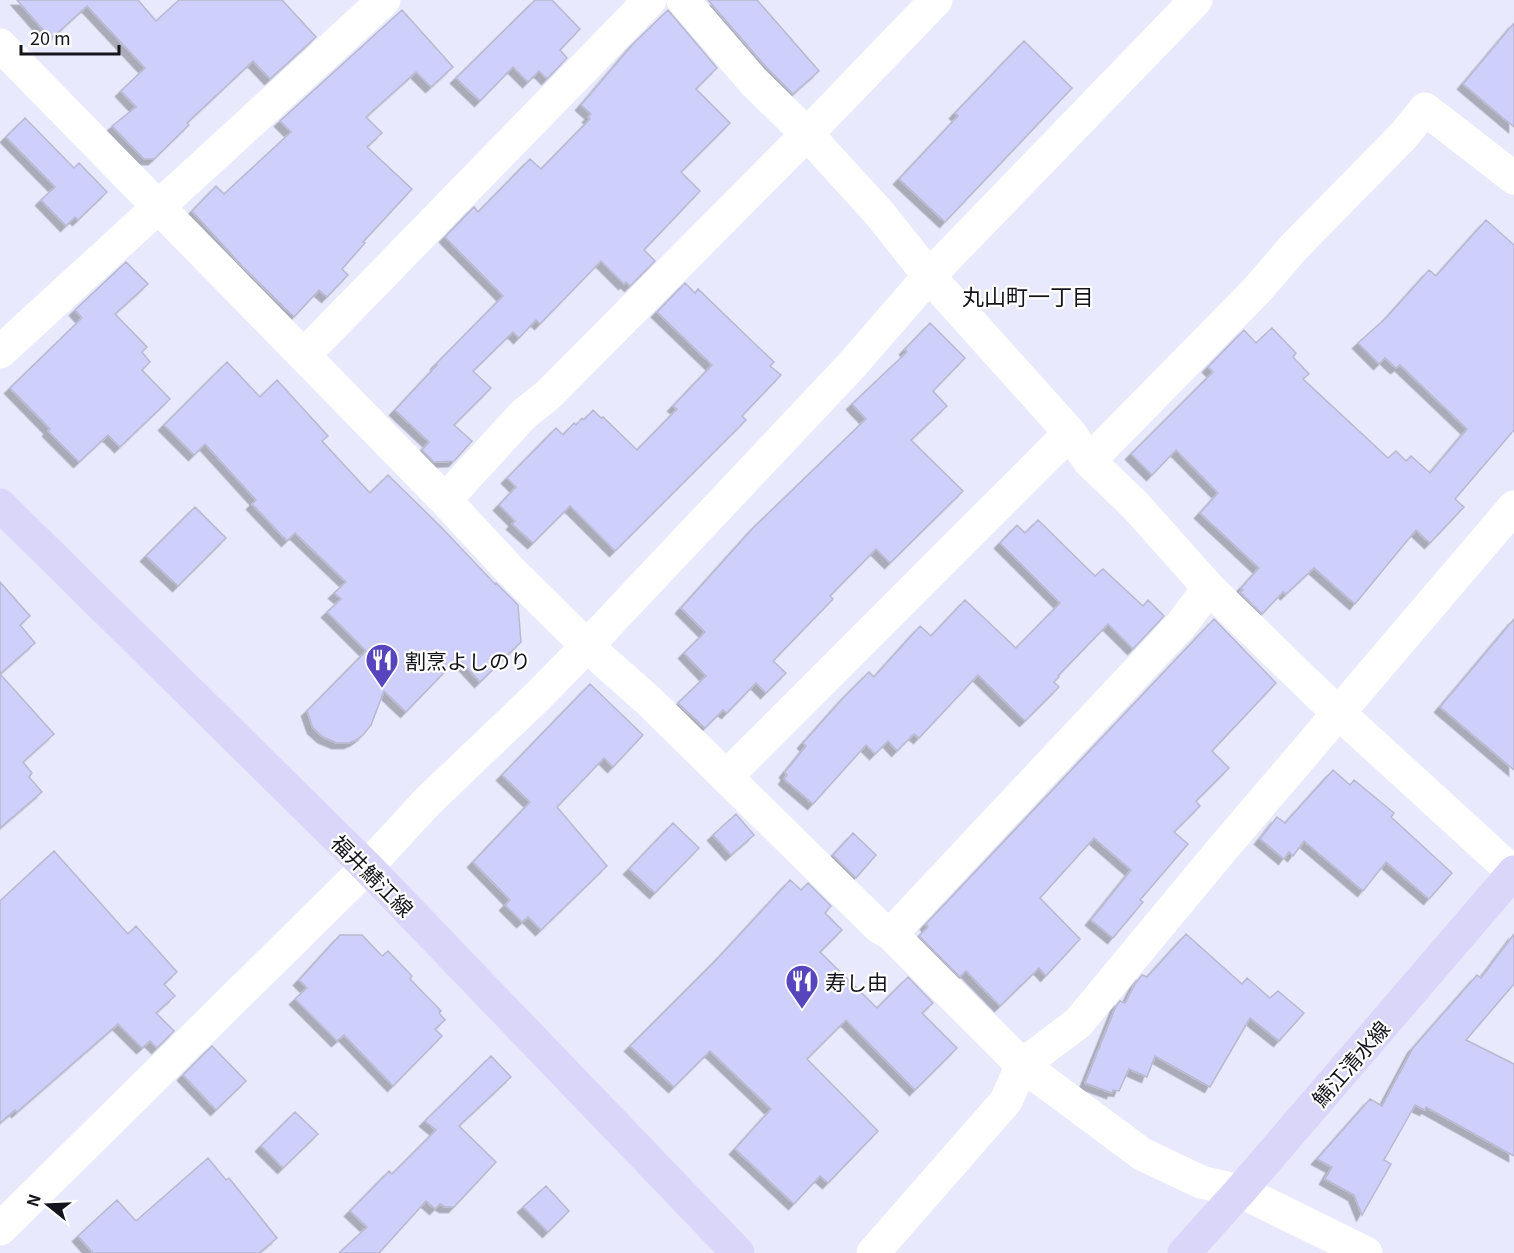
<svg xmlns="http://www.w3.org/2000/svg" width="1514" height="1253" font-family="Georgia,'Noto Sans JP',serif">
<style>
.building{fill:#ced0fb;stroke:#b8b9d0;stroke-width:1.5;filter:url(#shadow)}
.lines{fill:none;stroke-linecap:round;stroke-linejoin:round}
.street{stroke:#fff;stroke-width:33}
.secondary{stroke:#d9d6f9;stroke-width:33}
.labels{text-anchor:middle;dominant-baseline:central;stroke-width:4.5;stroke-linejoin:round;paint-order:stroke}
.poi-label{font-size:21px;fill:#14141c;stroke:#fff;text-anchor:start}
.street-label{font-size:21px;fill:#14141c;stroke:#fff}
.neighbourhood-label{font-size:22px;fill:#14141c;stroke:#fff}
</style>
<defs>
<filter id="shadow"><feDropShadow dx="-5.5" dy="5.5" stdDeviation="0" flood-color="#0004"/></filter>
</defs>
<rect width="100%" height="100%" fill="#e8e9fc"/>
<path class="building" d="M 17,0 L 138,0 L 156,21 L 179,0 L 282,0 L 316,37 L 270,79 L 253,61 L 187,123 L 189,125 L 154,159 L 144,159 L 112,126 L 136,107 L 121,91 L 145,68 L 87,6 L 51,39 Z
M 535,0 L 552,0 L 580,29 L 560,50 L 567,58 L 547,79 L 539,71 L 528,82 L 513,67 L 480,101 L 456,78 Z
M 708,0 L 757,0 L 819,71 L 793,94 L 767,68 Z
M 402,10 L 453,67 L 431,87 L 416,72 L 366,117 L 382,133 L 367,147 L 412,189 L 363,242 L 365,243 L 342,269 L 348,275 L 327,297 L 319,290 L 294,317 L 242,266 L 192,211 L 216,186 L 224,194 L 291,132 L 280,121 Z
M 668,10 L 717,68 L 696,89 L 730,123 L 681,172 L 700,191 L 644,250 L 655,261 L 630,286 L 626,282 L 624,284 L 601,261 L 540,324 L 536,320 L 519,338 L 513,332 L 473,371 L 491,388 L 454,425 L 472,441 L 454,461 L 434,462 L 422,450 L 429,442 L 395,410 L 437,365 L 436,364 L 503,296 L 445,237 L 474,207 L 478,212 L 530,159 L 541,169 L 590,119 L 588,117 L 591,114 L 581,105 L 633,44 Z
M 1514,23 L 1514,127 L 1463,84 Z
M 1024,41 L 1072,88 L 945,222 L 899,179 L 958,116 L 955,113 Z
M 25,118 L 74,168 L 79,163 L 107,192 L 78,220 L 75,217 L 66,226 L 41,200 L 55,187 L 6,137 Z
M 1486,220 L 1514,245 L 1514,430 L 1455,499 L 1464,507 L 1430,543 L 1416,530 L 1355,604 L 1314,568 L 1286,594 L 1283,592 L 1262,614 L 1240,592 L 1243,590 L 1241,588 L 1259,568 L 1200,513 L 1218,493 L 1176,450 L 1152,475 L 1131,454 L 1213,372 L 1208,367 L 1244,330 L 1256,343 L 1272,328 L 1296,353 L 1293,357 L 1309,374 L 1303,379 L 1388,458 L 1396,451 L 1406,461 L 1411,456 L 1430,473 L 1467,429 L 1400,365 L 1396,368 L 1385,358 L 1379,364 L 1358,343 L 1386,318 L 1429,270 L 1436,276 Z
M 126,262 L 148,284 L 115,314 L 147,347 L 142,352 L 150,362 L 142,370 L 170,399 L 120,447 L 108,435 L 79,462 L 48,431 L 50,429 L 10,388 L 82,318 L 75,310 Z
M 685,283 L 695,293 L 698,289 L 755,344 L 774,362 L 770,366 L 781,375 L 742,416 L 746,420 L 615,551 L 570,506 L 533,543 L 512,524 L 515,521 L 499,505 L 516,487 L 507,478 L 556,428 L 563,435 L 574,423 L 576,425 L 582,418 L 584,420 L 593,410 L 601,418 L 603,417 L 637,450 L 677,409 L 673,406 L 712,365 L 657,312 Z
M 930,323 L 965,358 L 933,391 L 947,406 L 911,440 L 963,491 L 890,563 L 876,549 L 830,596 L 833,599 L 773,661 L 786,673 L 766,693 L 756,683 L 727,713 L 723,710 L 705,728 L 678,703 L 706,676 L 684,653 L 705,632 L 681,608 L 753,528 L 866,419 L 852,404 L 907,352 L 905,349 Z
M 227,362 L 260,397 L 277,380 L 328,436 L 322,441 L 370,493 L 388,475 L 441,527 L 495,584 L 496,583 L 518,605 L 521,642 L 480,682 L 458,658 L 406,712 L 384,691 L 371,725 L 363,735 L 356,740 L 349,743 L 337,743 L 323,737 L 313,728 L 307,711 L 366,651 L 327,612 L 341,599 L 334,593 L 346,582 L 295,533 L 287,541 L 252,504 L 256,500 L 205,444 L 194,455 L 164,425 Z
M 195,507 L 226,538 L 178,586 L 146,556 Z
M 1038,520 L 1095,576 L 1103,569 L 1143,606 L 1148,600 L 1164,616 L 1133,649 L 1108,624 L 1058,676 L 1059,677 L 1054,682 L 1059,687 L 1025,721 L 978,675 L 919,738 L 914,734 L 897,751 L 888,741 L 875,754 L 866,745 L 813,804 L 784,779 L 787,775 L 785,772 L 806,746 L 803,743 L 843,698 L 869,672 L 874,677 L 920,626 L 931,636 L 965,600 L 1016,648 L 1060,603 L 1000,543 L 1017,525 L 1025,533 Z
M 0,582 L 30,616 L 20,625 L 35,643 L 0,674 L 54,734 L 23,762 L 32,773 L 29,777 L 42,792 L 0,828 Z
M 1214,619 L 1276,683 L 1212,751 L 1229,768 L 1196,801 L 1200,806 L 1174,832 L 1188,844 L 1140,900 L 1143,902 L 1113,938 L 1091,920 L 1131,870 L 1094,838 L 1040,898 L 1080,939 L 1046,976 L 1039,968 L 1000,1006 L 966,971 L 960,977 L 919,936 L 928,927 L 926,924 Z
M 1514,619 L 1514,770 L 1440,707 Z
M 590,684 L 643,735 L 613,767 L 604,758 L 557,807 L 607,866 L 541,930 L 528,917 L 522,922 L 505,905 L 510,900 L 473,862 L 530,802 L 502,775 Z
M 1333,770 L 1350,785 L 1354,780 L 1394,813 L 1391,817 L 1452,873 L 1429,899 L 1386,862 L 1363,891 L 1304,841 L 1293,856 L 1289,852 L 1284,859 L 1260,839 L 1277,817 L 1285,823 Z
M 736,814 L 754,835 L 731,855 L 713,835 Z
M 673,823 L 699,848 L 655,893 L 629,869 Z
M 853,833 L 876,855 L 856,878 L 833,855 Z
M 54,851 L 128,934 L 136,926 L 177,972 L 164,984 L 175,996 L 156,1013 L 174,1031 L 157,1048 L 150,1041 L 142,1048 L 118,1024 L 17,1112 L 15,1110 L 0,1123 L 0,901 Z
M 790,880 L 801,890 L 808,883 L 831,906 L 825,913 L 842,930 L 820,952 L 877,1008 L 908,977 L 933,1003 L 922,1013 L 957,1048 L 915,1090 L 846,1020 L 807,1059 L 878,1131 L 828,1183 L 820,1176 L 794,1204 L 735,1149 L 771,1109 L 710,1051 L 674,1087 L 630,1046 L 719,957 Z
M 1186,934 L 1242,984 L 1247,978 L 1270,998 L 1278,991 L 1304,1013 L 1279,1041 L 1250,1018 L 1210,1087 L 1155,1056 L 1147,1077 L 1129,1069 L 1119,1091 L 1113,1090 L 1112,1093 L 1085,1083 L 1116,1006 L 1120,1001 L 1125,1003 L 1135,984 L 1142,975 L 1147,977 Z
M 1514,934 L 1514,984 L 1466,1040 L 1514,1064 L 1514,1156 L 1426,1107 L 1425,1110 L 1415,1105 L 1384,1160 L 1391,1164 L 1362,1215 L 1354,1195 L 1325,1179 L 1332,1167 L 1317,1159 L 1370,1099 L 1382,1106 L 1413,1048 L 1477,975 L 1481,978 Z
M 340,935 L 362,935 L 382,956 L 388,951 L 412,976 L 410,979 L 441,1011 L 439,1013 L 445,1020 L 435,1029 L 442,1036 L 393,1086 L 344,1035 L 337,1041 L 295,999 L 307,988 L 299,980 Z
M 212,1046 L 246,1081 L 216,1110 L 183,1075 Z
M 491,1056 L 511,1077 L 459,1126 L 496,1162 L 454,1207 L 445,1207 L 440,1204 L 435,1209 L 426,1201 L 379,1253 L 339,1253 L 367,1227 L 350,1211 L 389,1171 L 392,1174 L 436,1130 L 425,1121 Z
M 295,1112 L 318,1134 L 283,1168 L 261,1146 Z
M 208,1158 L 226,1180 L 229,1178 L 277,1238 L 259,1253 L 93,1253 L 78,1236 L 117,1200 L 136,1221 Z
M 546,1186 L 569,1211 L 548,1232 L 523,1207 Z"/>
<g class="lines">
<path class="street" d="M 683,0 L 753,81 L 807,134 L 880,214 L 929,276 L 1070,433 L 1089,461 L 1135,505 L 1209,588 L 1318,694 L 1514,873
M 0,45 L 445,500 L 510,570 L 587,646 L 650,702 L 879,927 L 891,934 L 1022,1065 L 1142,1154 L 1201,1182 L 1240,1191 L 1366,1253
M 0,352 L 384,0
M 304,355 L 650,0
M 1089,461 L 1257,290 L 1294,247 L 1404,135 L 1425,109 L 1514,178
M 445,500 L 524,414 L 548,395 L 807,134 L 936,0
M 726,777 L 1070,433
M 891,934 L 1181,625 L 1209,588
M 0,1229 L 367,867 L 428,801 L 538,696 L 587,646 L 851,366 L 929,276 L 1196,0
M 873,1253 L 1006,1101 L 1022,1065 L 1078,1023 L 1219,853 L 1514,507"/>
<path class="secondary" d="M 0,505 L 367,867 L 738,1253
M 1184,1253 L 1240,1191 L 1514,872"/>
</g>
<defs>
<g id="restaurant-pin" transform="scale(1.725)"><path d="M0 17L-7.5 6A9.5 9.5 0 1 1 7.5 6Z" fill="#5645bd" stroke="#fff"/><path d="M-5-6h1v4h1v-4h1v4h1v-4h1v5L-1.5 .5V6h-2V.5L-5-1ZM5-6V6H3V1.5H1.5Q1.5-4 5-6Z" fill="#fff"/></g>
</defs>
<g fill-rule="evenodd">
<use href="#restaurant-pin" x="382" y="660"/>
<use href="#restaurant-pin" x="802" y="981"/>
</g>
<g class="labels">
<g class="poi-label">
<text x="405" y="660">割烹よしのり</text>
<text x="825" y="981">寿し由</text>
</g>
<g class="street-label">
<text transform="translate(373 875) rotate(45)">福井鯖江線</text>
<text transform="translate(1350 1063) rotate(-49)">鯖江清水線</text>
</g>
<g class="neighbourhood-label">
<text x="1028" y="295">丸山町一丁目</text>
</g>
</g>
<g transform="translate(48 1205) rotate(288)" stroke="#ffffff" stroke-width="4.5" paint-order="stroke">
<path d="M0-4.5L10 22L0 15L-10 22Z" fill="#14141c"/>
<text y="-9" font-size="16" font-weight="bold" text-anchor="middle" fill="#14141c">N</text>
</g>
<path d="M21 45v9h98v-9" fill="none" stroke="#14141c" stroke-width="3"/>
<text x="30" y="45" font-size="18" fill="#14141c" stroke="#ffffff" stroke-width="4.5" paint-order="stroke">20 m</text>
</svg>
